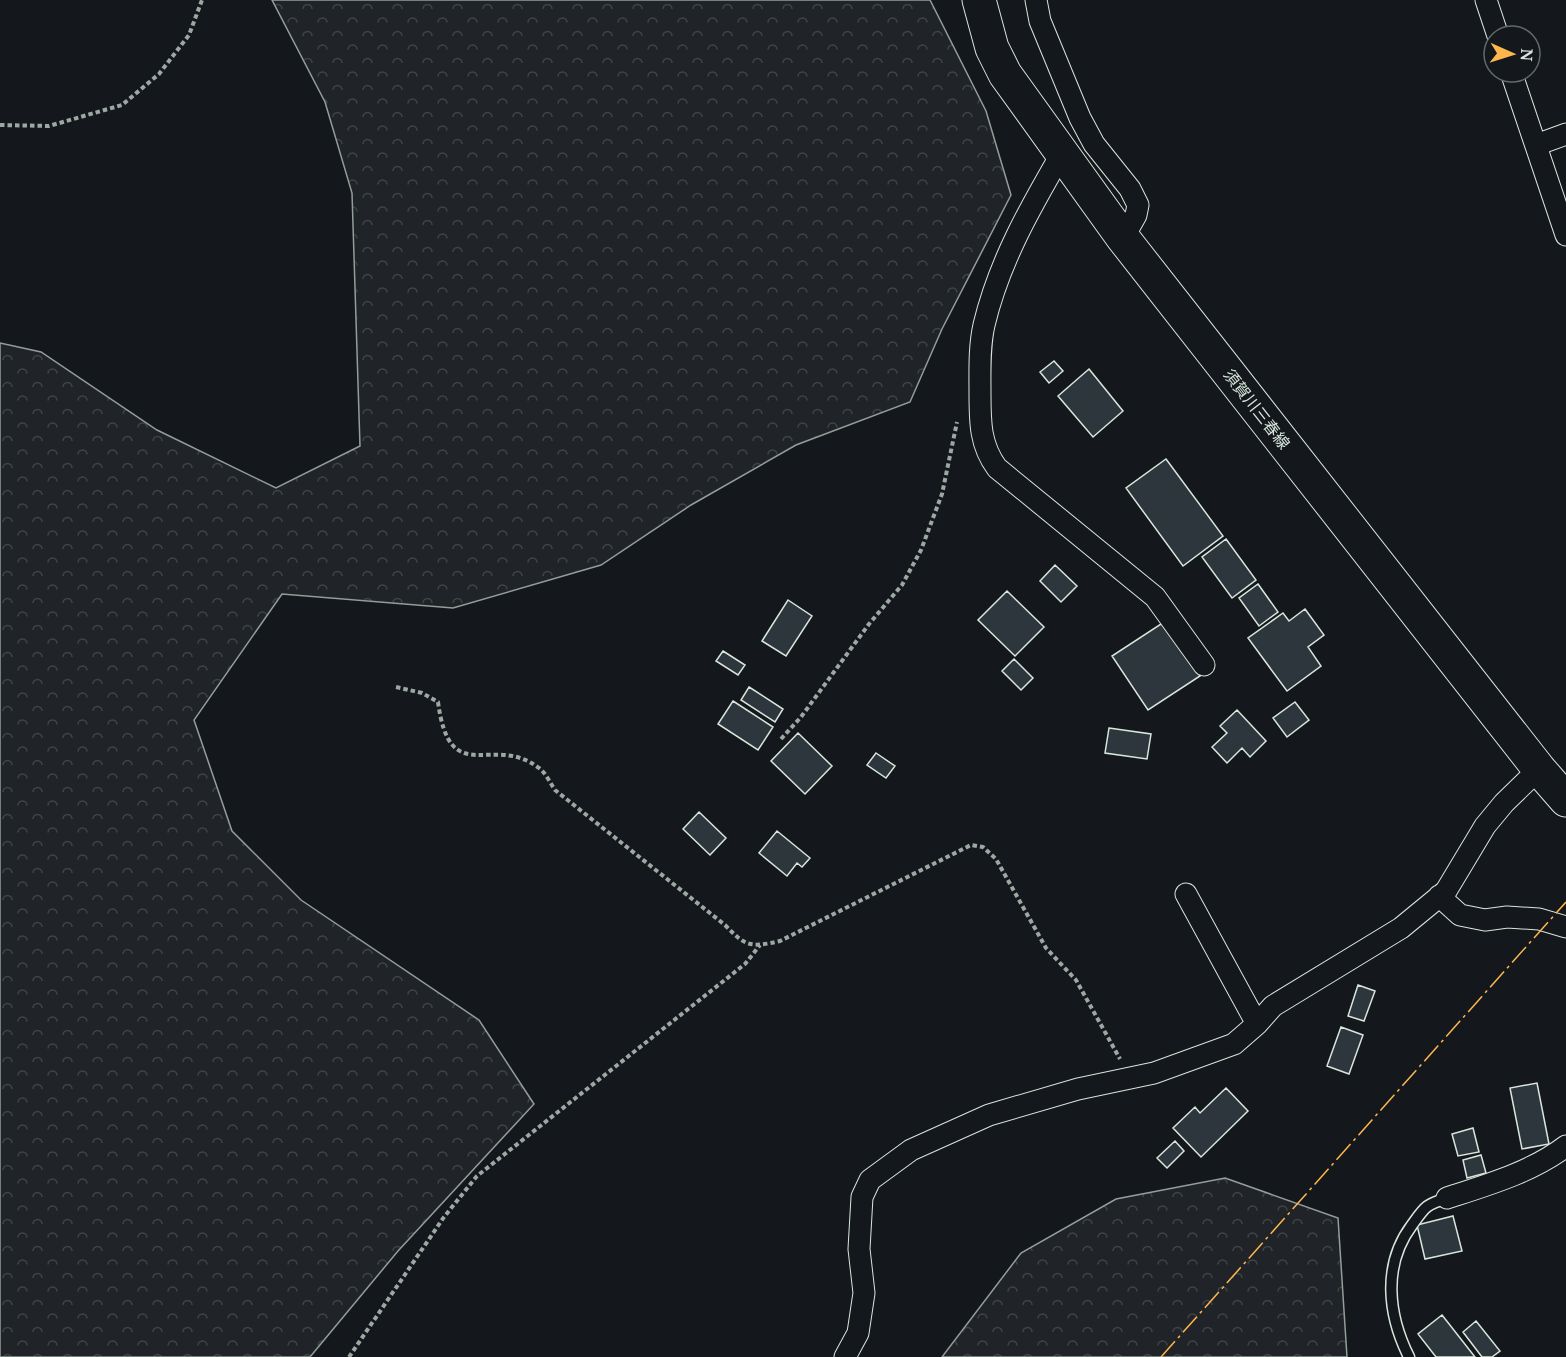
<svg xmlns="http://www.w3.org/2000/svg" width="1566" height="1357" font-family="'Noto Serif','Noto Sans JP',serif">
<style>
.forest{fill:url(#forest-crowns);stroke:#939e99;stroke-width:1.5}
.building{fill:#2c363c;stroke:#d8e6dc;stroke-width:1.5}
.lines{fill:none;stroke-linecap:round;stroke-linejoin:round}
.service-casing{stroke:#d8e6dc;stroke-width:13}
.minor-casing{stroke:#d8e6dc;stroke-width:23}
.primary-casing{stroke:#d8e6dc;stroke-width:35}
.path{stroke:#9da8a2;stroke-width:4;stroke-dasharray:4.5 3;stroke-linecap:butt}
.service{stroke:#14181c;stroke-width:10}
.minor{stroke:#14181c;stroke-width:21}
.primary{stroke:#14181c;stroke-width:33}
.power{stroke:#ffb74d;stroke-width:1.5;stroke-dasharray:21 4.5 3 4.5;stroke-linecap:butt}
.labels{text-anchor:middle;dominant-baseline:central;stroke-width:4.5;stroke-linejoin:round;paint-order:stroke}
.street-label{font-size:16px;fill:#d8e6dc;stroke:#14181c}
</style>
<defs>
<pattern id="forest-crowns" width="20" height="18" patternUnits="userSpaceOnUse" patternTransform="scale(1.5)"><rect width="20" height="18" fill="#202428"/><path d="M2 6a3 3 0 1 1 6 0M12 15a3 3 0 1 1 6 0" fill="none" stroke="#404447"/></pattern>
</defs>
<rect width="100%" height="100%" fill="#14181c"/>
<path class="forest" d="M 272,0 L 930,0 L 986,111 L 1011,195 L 942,329 L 910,402 L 796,445 L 691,505 L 601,565 L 453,608 L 282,594 L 194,720 L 232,831 L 301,900 L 479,1020 L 534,1104 L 398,1251 L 310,1357 L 0,1357 L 0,343 L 41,352 L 157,430 L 276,488 L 360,446 L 352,193 L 325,102 Z
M 1225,1178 L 1338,1218 L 1347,1357 L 942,1357 L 1021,1253 L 1116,1199 Z"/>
<path class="building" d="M 1054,361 L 1063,371 L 1049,383 L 1040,372 Z
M 1089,369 L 1123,411 L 1093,437 L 1058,396 Z
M 1166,459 L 1223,536 L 1183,566 L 1126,488 Z
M 1226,539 L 1256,580 L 1232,598 L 1202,557 Z
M 1055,565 L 1077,586 L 1061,602 L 1040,581 Z
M 1258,584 L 1278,612 L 1259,626 L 1239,598 Z
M 1007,591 L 1044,627 L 1015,656 L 978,620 Z
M 788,600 L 812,616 L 786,656 L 762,641 Z
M 1305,609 L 1324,635 L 1308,647 L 1321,666 L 1287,691 L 1248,638 L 1283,613 L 1289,621 Z
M 1164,622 L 1200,676 L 1148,710 L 1112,656 Z
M 723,651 L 745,665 L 738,675 L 716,661 Z
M 1014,659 L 1033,678 L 1021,690 L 1002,671 Z
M 749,687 L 783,709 L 775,722 L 741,700 Z
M 733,701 L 773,727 L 758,750 L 718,724 Z
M 1295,702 L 1309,720 L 1287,737 L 1273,718 Z
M 1237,710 L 1266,741 L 1250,757 L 1242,748 L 1227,763 L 1212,747 L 1227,733 L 1220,726 Z
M 1109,728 L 1151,734 L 1147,759 L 1105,753 Z
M 798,733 L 832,766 L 805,794 L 771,761 Z
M 876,753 L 895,766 L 886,778 L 867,765 Z
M 699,812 L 726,838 L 710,855 L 683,829 Z
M 777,831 L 810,858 L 802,867 L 797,863 L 787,876 L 759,853 Z
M 1358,985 L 1375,991 L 1364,1021 L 1348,1016 Z
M 1341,1027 L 1363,1035 L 1349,1074 L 1327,1066 Z
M 1537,1083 L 1549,1144 L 1522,1149 L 1510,1088 Z
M 1226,1088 L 1248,1111 L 1201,1157 L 1173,1128 L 1195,1107 L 1200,1113 Z
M 1473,1128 L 1479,1152 L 1458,1156 L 1452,1134 Z
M 1175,1141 L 1184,1151 L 1167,1168 L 1157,1158 Z
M 1481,1155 L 1486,1173 L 1467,1178 L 1463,1160 Z
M 1453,1216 L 1462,1251 L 1425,1259 L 1417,1225 Z
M 1442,1315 L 1475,1357 L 1436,1357 L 1418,1334 Z
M 1476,1321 L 1500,1351 L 1492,1357 L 1482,1357 L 1463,1332 Z"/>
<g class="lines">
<g class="service-casing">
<path id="service" d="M 1409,1357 C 1388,1315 1382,1265 1412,1225 C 1425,1207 1425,1205 1447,1198"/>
</g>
<g class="minor-casing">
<path id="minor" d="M 1036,0 L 1040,21 L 1080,118 L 1094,144 L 1130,189 L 1138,205 L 1136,215 L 1123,238
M 1486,0 L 1498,36
M 1511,72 L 1566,235
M 1536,145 L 1566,134
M 1062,153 C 1030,208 999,262 984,325 C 979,347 980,371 980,394 C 980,422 980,445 997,468 L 1155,597 L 1204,665
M 1186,894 L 1257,1024
M 1439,896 L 1460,915 L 1485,920 L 1507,917 L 1539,919 L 1566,927
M 1447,1198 C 1487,1185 1532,1172 1566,1146
M 845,1357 L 858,1333 L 864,1293 L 859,1249 L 862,1197 L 870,1180 L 911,1150 L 989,1115 L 1078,1089 L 1154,1073 L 1234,1044 L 1257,1024 L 1273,1006 L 1401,928 L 1446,891 L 1485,826 L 1504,803 L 1539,769"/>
</g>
<g class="primary-casing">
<path id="primary" d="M 979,0 L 992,48 L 1005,74 L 1123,238 L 1539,769 L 1566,800"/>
</g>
<path class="path" d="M 0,125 L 49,126 L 122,105 L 159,74 L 189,35 L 202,0
M 396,687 L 422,693 L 438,702 C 450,791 492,732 539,768 C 546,773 550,783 555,790 L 725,925 C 745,946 750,948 780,941 L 971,845 L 983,847 L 996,859 L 1046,948 L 1076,980 L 1120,1059
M 781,739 L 801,717 L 869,624 L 902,585 L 921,550 L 942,494 L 957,422
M 349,1357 L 444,1217 L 477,1176 L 745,964 L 760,945"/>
<use href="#service" class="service"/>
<use href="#minor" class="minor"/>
<use href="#primary" class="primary"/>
<path class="power" d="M 1161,1357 L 1566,902"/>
</g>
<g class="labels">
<g class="street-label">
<text transform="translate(1257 409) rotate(52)">須賀川三春線</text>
</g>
</g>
<g transform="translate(1512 54) rotate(93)"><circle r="28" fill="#14181c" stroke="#626a69" stroke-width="1.5"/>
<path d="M0-4.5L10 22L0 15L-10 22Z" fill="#ffb74d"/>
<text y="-9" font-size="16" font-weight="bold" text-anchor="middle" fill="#d8e6dc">N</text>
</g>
</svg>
